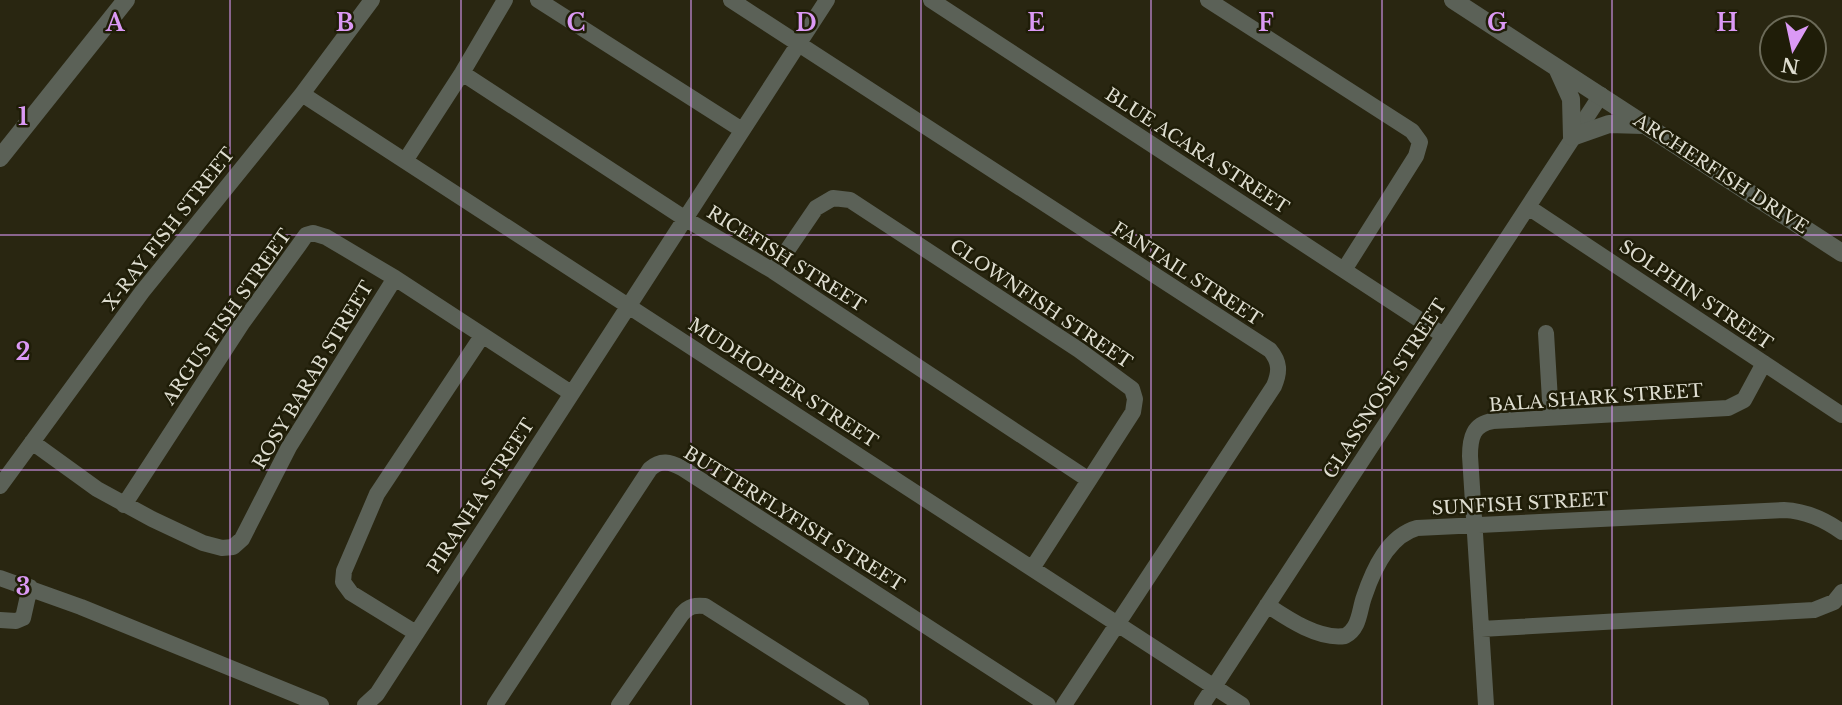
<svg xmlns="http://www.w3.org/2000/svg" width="1842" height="705" font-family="'Libre Baskerville',serif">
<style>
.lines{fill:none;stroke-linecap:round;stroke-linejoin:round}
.minor{stroke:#5b6157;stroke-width:16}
.tertiary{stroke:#5b6157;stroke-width:18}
.grid{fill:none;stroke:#db99f5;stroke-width:2;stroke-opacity:0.55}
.labels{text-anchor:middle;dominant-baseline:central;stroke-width:5;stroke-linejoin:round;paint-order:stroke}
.street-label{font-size:18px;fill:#deddd0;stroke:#1f1d08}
.grid-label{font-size:23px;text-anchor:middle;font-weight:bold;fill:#db99f5;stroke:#1f1d08;stroke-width:5;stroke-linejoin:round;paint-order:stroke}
</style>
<rect width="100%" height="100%" fill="#292611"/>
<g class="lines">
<path class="minor" d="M 538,0 L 742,130
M 731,0 L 1270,350 C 1280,362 1280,372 1274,386 L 1064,705
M 931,0 L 1443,335
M 1208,0 L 1412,131 L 1420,142 L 1416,156 L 1344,270
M 462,73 L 684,218 L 773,271 L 1089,480
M 302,94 L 1242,705
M 405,161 L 462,73 L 505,0
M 1528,207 L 1842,415
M 773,271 L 816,208 L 833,198 L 850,200 L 1079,350 L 1132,389 L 1135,399 L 1133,412 L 1033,567
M 1546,333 L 1551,417
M 32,442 L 97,489 L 152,519 L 203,543 L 222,548 L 233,547 L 242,539 L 289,447 L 395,278
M 0,486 L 142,292 L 302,94 L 372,0
M 124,505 L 243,322 L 299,245 L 306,235 L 313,233 L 326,237 L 395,278 L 571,393
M 0,578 L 81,607 L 321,705
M 1267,605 C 1288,619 1319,640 1345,636 C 1360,628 1359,611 1364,597 C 1373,570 1388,536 1417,528 L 1784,510 C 1806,511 1824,519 1842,532
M 0,620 L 16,621 L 23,618 L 30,587
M 1481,629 L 1814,610 L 1834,602 L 1842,592
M 416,633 L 351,593 L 343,582 L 344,571 L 377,494 L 482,336
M 365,705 L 377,694 L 827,0
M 495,705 L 650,469 C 661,459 670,462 682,468 L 1048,705
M 619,705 L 682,614 C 689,606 695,605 705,606 L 861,705
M 1202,705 L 1601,95
M 1486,705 L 1470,456 C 1470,438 1473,424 1493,421 L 1728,408 L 1744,400 L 1764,363"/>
<path class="tertiary" d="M 1453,0 L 1842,253
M 1557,68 L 1571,99 L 1572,137 L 1609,124 L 1643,125
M 0,158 L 126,0"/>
</g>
<path class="grid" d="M 230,0 L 230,705M 461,0 L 461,705M 691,0 L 691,705M 921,0 L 921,705M 1151,0 L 1151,705M 1382,0 L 1382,705M 1612,0 L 1612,705M 0,235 L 1842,235M 0,470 L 1842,470"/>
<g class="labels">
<g class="street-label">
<text transform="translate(1197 151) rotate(33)">BLUE ACARA STREET</text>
<text transform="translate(1721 174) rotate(33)">ARCHERFISH DRIVE</text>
<text transform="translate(169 229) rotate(-52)">X-RAY FISH STREET</text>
<text transform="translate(786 259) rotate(32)">RICEFISH STREET</text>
<text transform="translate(1187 274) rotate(33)">FANTAIL STREET</text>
<text transform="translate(1696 295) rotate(34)">SOLPHIN STREET</text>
<text transform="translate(1041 304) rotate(34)">CLOWNFISH STREET</text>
<text transform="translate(227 317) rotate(-55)">ARGUS FISH STREET</text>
<text transform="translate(313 375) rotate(-59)">ROSY BARAB STREET</text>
<text transform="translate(783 383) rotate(33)">MUDHOPPER STREET</text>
<text transform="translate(1385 389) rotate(-57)">GLASSNOSE STREET</text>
<text transform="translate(1596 398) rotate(-4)">BALA SHARK STREET</text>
<text transform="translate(481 496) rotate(-57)">PIRANHA STREET</text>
<text transform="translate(1520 504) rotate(-3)">SUNFISH STREET</text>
<text transform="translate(794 519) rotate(32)">BUTTERFLYFISH STREET</text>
</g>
</g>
<g class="grid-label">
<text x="115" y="31">A</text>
<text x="345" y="31">B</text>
<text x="576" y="31">C</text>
<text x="806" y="31">D</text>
<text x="1036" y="31">E</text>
<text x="1266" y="31">F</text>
<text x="1497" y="31">G</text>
<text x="1727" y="31">H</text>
<text x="23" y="125">1</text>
<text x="23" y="360">2</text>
<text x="23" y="595">3</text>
</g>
<g transform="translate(1793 49) rotate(189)"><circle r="33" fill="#1f1d08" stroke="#6b6a58" stroke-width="2"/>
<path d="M0-5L12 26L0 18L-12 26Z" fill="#db99f5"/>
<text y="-10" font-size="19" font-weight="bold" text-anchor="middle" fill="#deddd0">N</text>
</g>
</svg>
